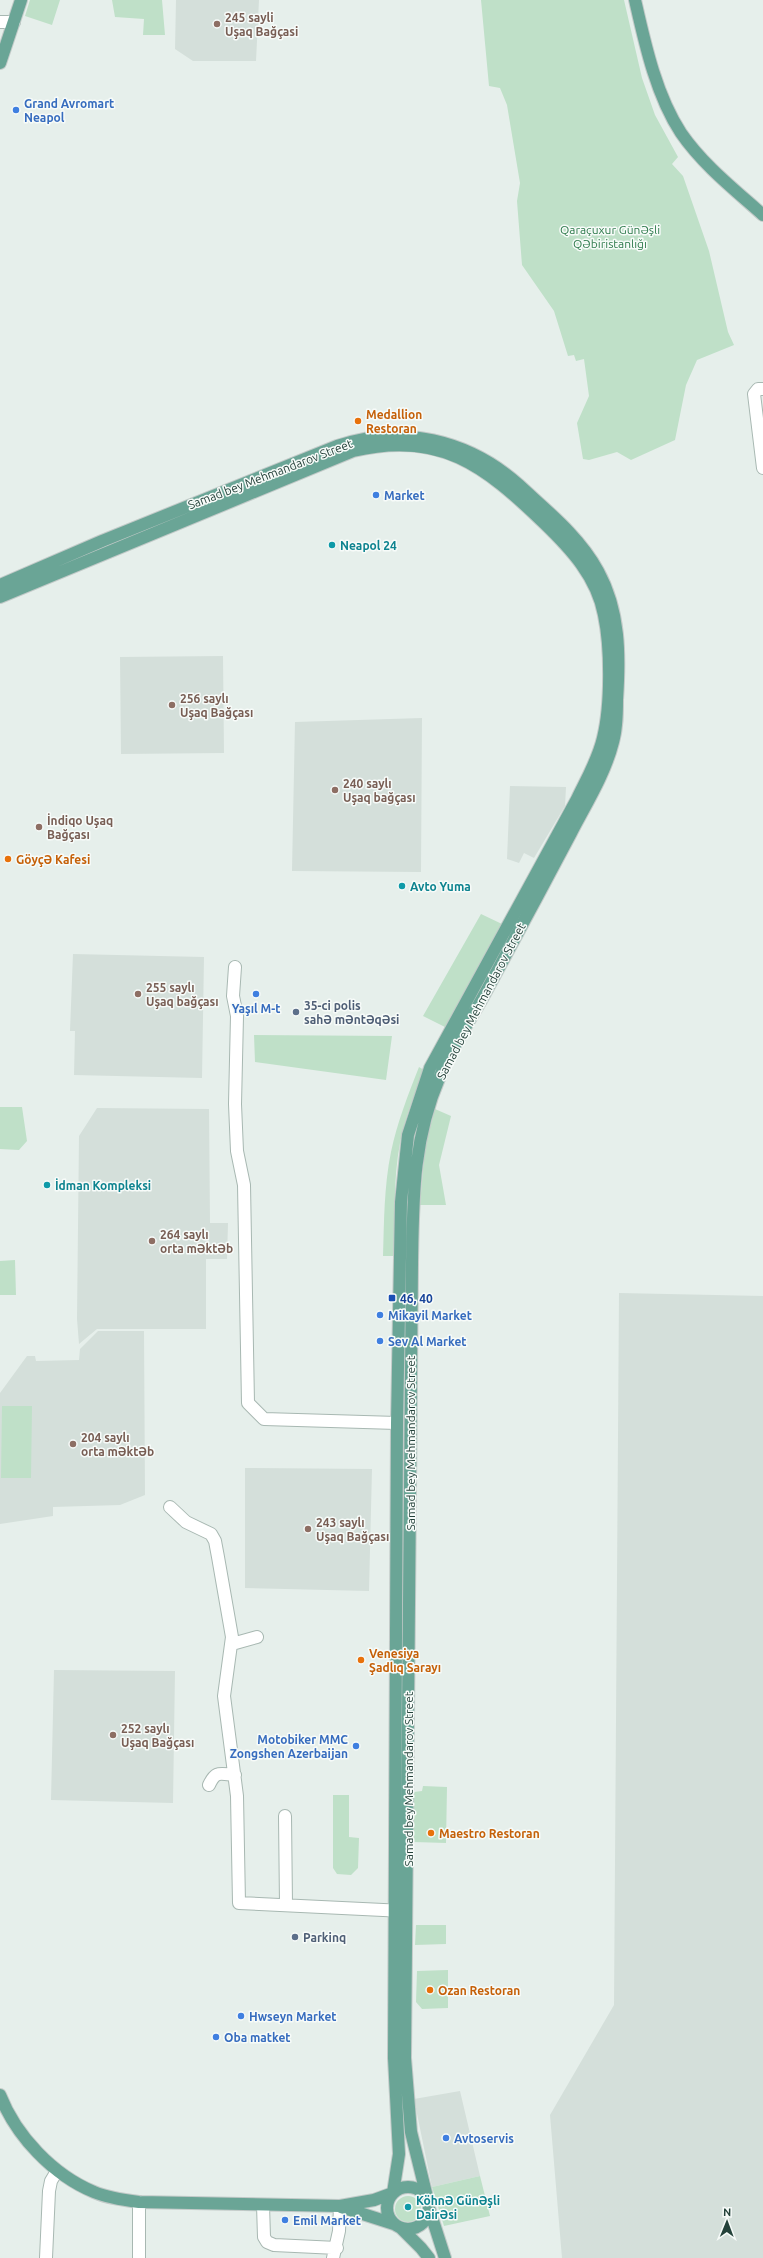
<svg xmlns="http://www.w3.org/2000/svg" width="763" height="2258" font-family="Ubuntu,sans-serif">
<style>
.built{fill:#d4dfda}
.green{fill:#bfe0c8}
.lines{fill:none;stroke-linecap:round;stroke-linejoin:round}
.minor-casing{stroke:#a8b8b2;stroke-width:14}
.major-casing{stroke:#c2cac8;stroke-width:14}
.minor{stroke:#fff;stroke-width:12}
.major{stroke:#6aa596;stroke-width:12}
.education-dot{fill:#8d6e63;stroke:#f7fbf9;stroke-width:1.5}
.shop-dot{fill:#3f7fe0;stroke:#f7fbf9;stroke-width:1.5}
.food-dot{fill:#e8710a;stroke:#f7fbf9;stroke-width:1.5}
.culture-dot{fill:#0f9aa8;stroke:#f7fbf9;stroke-width:1.5}
.service-dot{fill:#5c6f8a;stroke:#f7fbf9;stroke-width:1.5}
.transit-dot{fill:#1a4fb4;stroke:#f7fbf9;stroke-width:1.5}
.labels{text-anchor:middle;dominant-baseline:central;stroke-width:3;stroke-linejoin:round;paint-order:stroke}
.education-label{font-size:12px;font-weight:bold;fill:#785e54;stroke:#f7fbf9;text-anchor:start}
.shop-label{font-size:12px;font-weight:bold;fill:#366cbe;stroke:#f7fbf9;text-anchor:start}
.park-label{font-size:12px;fill:#2d7a4b;stroke:#f7fbf9}
.food-label{font-size:12px;font-weight:bold;fill:#c56008;stroke:#f7fbf9;text-anchor:start}
.street-label{font-size:12px;fill:#24423a;stroke:#f7fbf9}
.culture-label{font-size:12px;font-weight:bold;fill:#0d838f;stroke:#f7fbf9;text-anchor:start}
.service-label{font-size:12px;font-weight:bold;fill:#4e5e75;stroke:#f7fbf9;text-anchor:start}
.transit-label{font-size:12px;font-weight:bold;fill:#164399;stroke:#f7fbf9;text-anchor:start}
</style>
<rect width="100%" height="100%" fill="#e6efeb"/>
<path class="built" d="M 176,0 L 259,0 L 256,61 L 193,61 L 175,49 Z
M 223,656 L 224,753 L 121,754 L 120,657 Z
M 422,718 L 421,872 L 292,871 L 295,722 Z
M 510,786 L 566,787 L 565,806 L 534,858 L 524,853 L 519,863 L 507,859 Z
M 73,954 L 204,957 L 202,1078 L 74,1075 L 75,1031 L 70,1031 Z
M 97,1108 L 209,1109 L 210,1223 L 228,1223 L 227,1259 L 206,1259 L 206,1329 L 97,1329 L 79,1344 L 77,1319 L 79,1136 Z
M 619,1293 L 763,1296 L 763,2258 L 562,2258 L 550,2115 L 614,2005 Z
M 98,1331 L 144,1331 L 145,1495 L 120,1505 L 53,1507 L 53,1516 L 0,1524 L 0,1393 L 27,1356 L 35,1356 L 36,1361 L 79,1360 L 80,1349 Z
M 245,1468 L 372,1469 L 369,1591 L 245,1588 Z
M 54,1670 L 175,1671 L 173,1803 L 51,1800 Z
M 460,2091 L 480,2176 L 432,2187 L 414,2099 Z"/>
<path class="green" d="M 30,0 L 60,0 L 52,25 L 25,16 Z
M 112,0 L 162,0 L 165,35 L 143,35 L 144,19 L 115,17 Z
M 481,0 L 624,0 L 642,78 L 655,115 L 678,157 L 672,164 L 683,176 L 709,251 L 728,332 L 734,345 L 697,360 L 686,385 L 675,440 L 631,460 L 617,452 L 589,460 L 583,459 L 577,423 L 589,396 L 584,359 L 576,361 L 574,355 L 568,356 L 554,311 L 522,265 L 517,201 L 520,183 L 507,105 L 500,88 L 489,86 Z
M 481,914 L 502,924 L 445,1027 L 423,1016 Z
M 254,1035 L 392,1036 L 386,1080 L 255,1062 Z
M 419,1067 L 424,1070 C 415,1094 405,1117 400,1143 C 393,1180 395,1219 394,1256 L 383,1256 C 384,1222 384,1186 391,1152 C 397,1123 408,1095 419,1067 Z
M 0,1107 L 22,1107 L 27,1141 L 19,1150 L 0,1149 Z
M 435,1109 L 451,1116 L 439,1165 L 446,1205 L 420,1205 L 425,1145 Z
M 15,1260 L 16,1295 L 0,1295 L 0,1261 Z
M 2,1406 L 32,1406 L 31,1478 L 1,1478 Z
M 423,1786 L 447,1787 L 446,1843 L 414,1842 L 414,1792 L 422,1791 Z
M 333,1795 L 349,1795 L 349,1837 L 359,1838 L 358,1868 L 351,1875 L 337,1874 L 333,1868 Z
M 416,1925 L 446,1925 L 446,1944 L 415,1945 Z
M 448,1970 L 448,2008 L 422,2009 L 416,2002 L 417,1971 Z
M 480,2176 L 490,2216 L 444,2226 L 432,2187 Z
M395 2209a13 13 0 1 1 26 0a13 13 0 1 1-26 0Z"/>
<g class="lines">
<g class="minor-casing">
<path id="minor" d="M 0,22 L 14,22
M 763,389 L 758,389 L 754,394 L 763,468
M 235,967 L 233,996 L 237,1016 L 235,1104 L 237,1151 L 244,1185 L 248,1403 L 264,1419 L 397,1423
M 170,1507 L 186,1522 L 211,1534 L 215,1541 L 218,1557 L 232,1637 L 224,1696 L 237,1796 L 239,1903 L 404,1911
M 232,1644 L 257,1637
M 209,1785 C 216,1770 220,1774 235,1775
M 285,1816 L 286,1905
M 139,2202 L 139,2258
M 263,2205 L 264,2237 L 267,2242 L 274,2245 L 337,2248
M 46,2258 L 49,2191 L 51,2181 L 57,2171
M 333,2258 L 339,2231 L 340,2206"/>
</g>
<g class="major-casing">
<path id="major" d="M 635,0 C 645,44 656,95 681,133 C 703,165 735,190 763,215
M 0,63 L 21,0
M 0,585 L 102,541 L 337,446 C 401,424 469,440 519,485 C 547,511 579,536 598,571 C 620,611 620,655 617,700 C 617,714 617,728 613,742 C 605,774 586,804 571,833 C 542,888 513,942 483,997 C 469,1022 451,1048 440,1076 C 413,1139 413,1195 412,1263 L 405,2058 L 411,2132 L 428,2201
M 0,597 L 353,451 C 440,430 485,466 544,523 C 571,549 597,577 604,615 C 611,648 611,706 603,738 C 598,760 586,780 577,799 L 430,1068 L 408,1135 L 401,1202 L 397,1423 L 394,2058 L 399,2154 L 393,2193 L 374,2200 L 340,2206 L 139,2202 C 123,2200 108,2198 94,2192 C 53,2175 16,2136 0,2095
M387 2208a21 21 0 1 1 42 0a21 21 0 1 1-42 0Z
M 341,2207 L 394,2224
M 429,2208 L 445,2258
M 401,2228 L 421,2248 L 429,2258"/>
</g>
<use href="#minor" class="minor"/>
<use href="#major" class="major"/>
</g>
<g class="education-dot">
<circle cx="217" cy="24" r="4"/>
<circle cx="172" cy="705" r="4"/>
<circle cx="335" cy="790" r="4"/>
<circle cx="39" cy="827" r="4"/>
<circle cx="138" cy="994" r="4"/>
<circle cx="152" cy="1241" r="4"/>
<circle cx="73" cy="1444" r="4"/>
<circle cx="308" cy="1529" r="4"/>
<circle cx="113" cy="1735" r="4"/>
</g>
<g class="shop-dot">
<circle cx="16" cy="110" r="4"/>
<circle cx="376" cy="495" r="4"/>
<circle cx="256" cy="994" r="4"/>
<circle cx="380" cy="1315" r="4"/>
<circle cx="380" cy="1341" r="4"/>
<circle cx="356" cy="1746" r="4"/>
<circle cx="241" cy="2016" r="4"/>
<circle cx="216" cy="2037" r="4"/>
<circle cx="446" cy="2138" r="4"/>
<circle cx="285" cy="2220" r="4"/>
</g>
<g class="food-dot">
<circle cx="358" cy="421" r="4"/>
<circle cx="8" cy="859" r="4"/>
<circle cx="361" cy="1660" r="4"/>
<circle cx="431" cy="1833" r="4"/>
<circle cx="430" cy="1990" r="4"/>
</g>
<g class="culture-dot">
<circle cx="332" cy="545" r="4"/>
<circle cx="402" cy="886" r="4"/>
<circle cx="47" cy="1185" r="4"/>
<circle cx="408" cy="2207" r="4"/>
</g>
<g class="service-dot">
<circle cx="296" cy="1012" r="4"/>
<circle cx="295" cy="1937" r="4"/>
</g>
<rect class="transit-dot" x="388" y="1294" width="8" height="8" rx="2"/>
<g class="labels">
<g class="education-label">
<text x="225" y="17">245 sayli<tspan x="225" dy="14">Uşaq Bağçasi</tspan></text>
<text x="180" y="698">256 saylı<tspan x="180" dy="14">Uşaq Bağçası</tspan></text>
<text x="343" y="783">240 saylı<tspan x="343" dy="14">Uşaq bağçası</tspan></text>
<text x="47" y="820">İndiqo Uşaq<tspan x="47" dy="14">Bağçası</tspan></text>
<text x="146" y="987">255 saylı<tspan x="146" dy="14">Uşaq bağçası</tspan></text>
<text x="160" y="1234">264 saylı<tspan x="160" dy="14">orta məktəb</tspan></text>
<text x="81" y="1437">204 saylı<tspan x="81" dy="14">orta məktəb</tspan></text>
<text x="316" y="1522">243 saylı<tspan x="316" dy="14">Uşaq Bağçası</tspan></text>
<text x="121" y="1728">252 saylı<tspan x="121" dy="14">Uşaq Bağçası</tspan></text>
</g>
<g class="shop-label">
<text x="24" y="103">Grand Avromart<tspan x="24" dy="14">Neapol</tspan></text>
<text x="384" y="495">Market</text>
<text x="256" y="1008" text-anchor="middle">Yaşıl M-t</text>
<text x="388" y="1315">Mikayil Market</text>
<text x="388" y="1341">Sev Al Market</text>
<text x="348" y="1739" text-anchor="end">Motobiker MMC<tspan x="348" dy="14">Zongshen Azerbaijan</tspan></text>
<text x="249" y="2016">Hwseyn Market</text>
<text x="224" y="2037">Oba matket</text>
<text x="454" y="2138">Avtoservis</text>
<text x="293" y="2220">Emil Market</text>
</g>
<g class="park-label">
<text x="610" y="229">Qaraçuxur Günəşli<tspan x="610" dy="14">Qəbiristanlığı</tspan></text>
</g>
<g class="food-label">
<text x="366" y="414">Medallion<tspan x="366" dy="14">Restoran</tspan></text>
<text x="16" y="859">Göyçə Kafesi</text>
<text x="369" y="1653">Venesiya<tspan x="369" dy="14">Şadlıq Sarayı</tspan></text>
<text x="439" y="1833">Maestro Restoran</text>
<text x="438" y="1990">Ozan Restoran</text>
</g>
<g class="street-label">
<text transform="translate(270 474) rotate(-21)">Samad bey Mehmandarov Street</text>
<text transform="translate(481 1001) rotate(-62)">Samad bey Mehmandarov Street</text>
<text transform="translate(410 1443) rotate(-90)">Samad bey Mehmandarov Street</text>
<text transform="translate(408 1779) rotate(-90)">Samad bey Mehmandarov Street</text>
</g>
<g class="culture-label">
<text x="340" y="545">Neapol 24</text>
<text x="410" y="886">Avto Yuma</text>
<text x="55" y="1185">İdman Kompleksi</text>
<text x="416" y="2200">Köhnə Günəşli<tspan x="416" dy="14">Dairəsi</tspan></text>
</g>
<g class="service-label">
<text x="304" y="1005">35-ci polis<tspan x="304" dy="14">sahə məntəqəsi</tspan></text>
<text x="303" y="1937">Parkinq</text>
</g>
<g class="transit-label">
<text x="400" y="1298">46, 40</text>
</g>
</g>
<g transform="translate(727 2222) rotate(1)" stroke="#f7fbf9" stroke-width="3" paint-order="stroke">
<path d="M0-3L7 15L0 10L-7 15Z" fill="#24423a"/>
<text y="-6" font-size="11" font-weight="bold" text-anchor="middle" fill="#24423a">N</text>
</g>
</svg>
